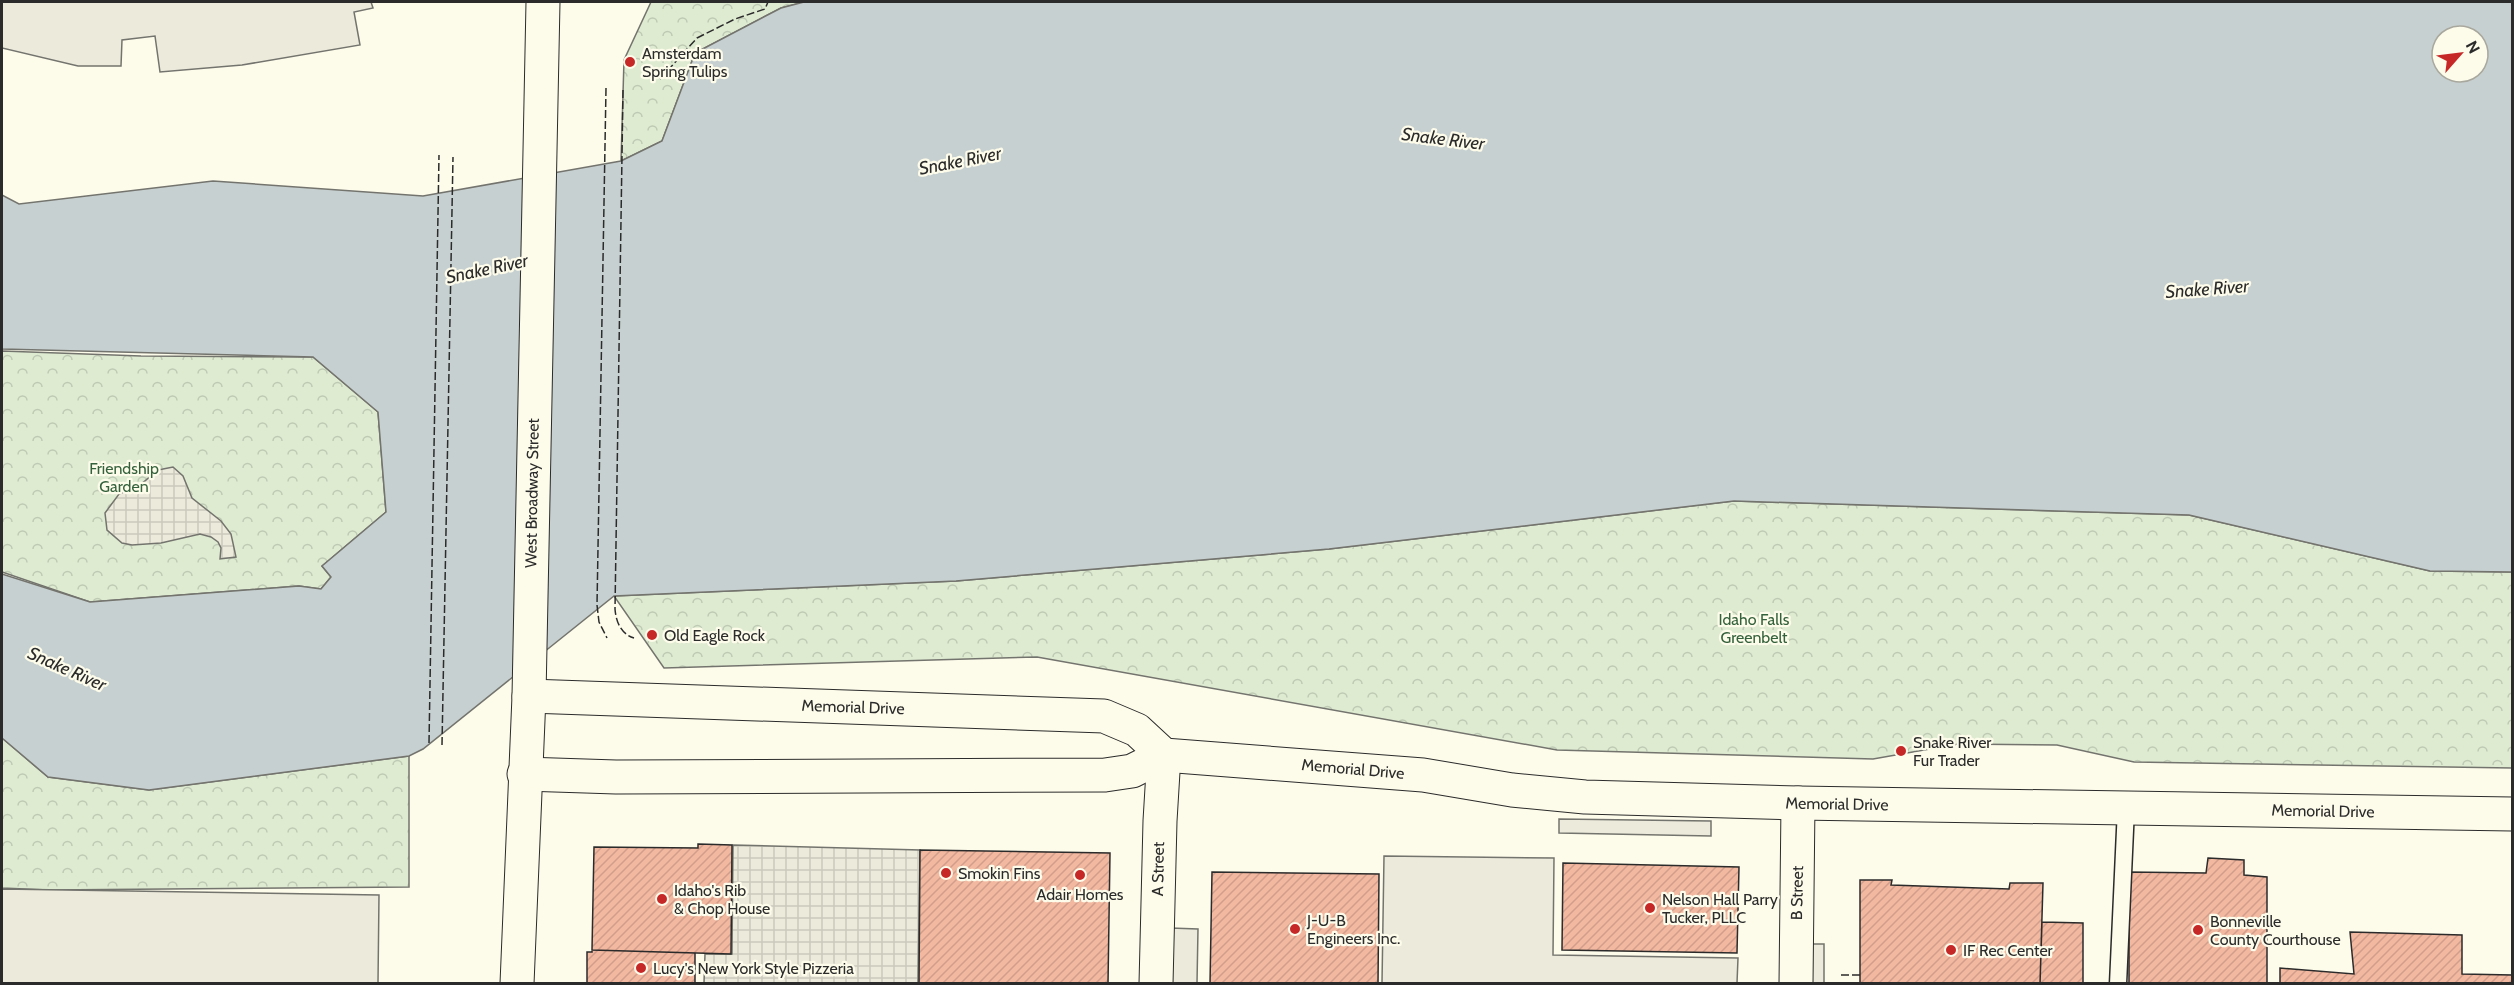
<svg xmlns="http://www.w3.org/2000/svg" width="2514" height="985" font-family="Cabin,sans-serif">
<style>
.park{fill:url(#park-crowns);stroke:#74746e;stroke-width:1.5}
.parking{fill:#eceadb;stroke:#74746e;stroke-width:1.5}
.plaza{fill:url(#plaza-grid);stroke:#74746e;stroke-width:1.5}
.water{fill:#c7d0d0;stroke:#74746e;stroke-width:1.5;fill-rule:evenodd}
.building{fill:url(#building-hatch);stroke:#2b2b2b;stroke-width:1.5}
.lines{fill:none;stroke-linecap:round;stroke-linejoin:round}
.lane-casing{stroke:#2b2b2b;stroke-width:19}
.street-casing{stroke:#2b2b2b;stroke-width:35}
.secondary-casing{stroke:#2b2b2b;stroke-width:35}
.primary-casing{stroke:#2b2b2b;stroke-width:35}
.lane{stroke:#fdfbea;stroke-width:16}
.street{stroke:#fdfbea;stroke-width:33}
.secondary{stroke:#fdfbea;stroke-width:33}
.primary{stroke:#fdfbea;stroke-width:33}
.fence{stroke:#2b2b2b;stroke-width:1.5;stroke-dasharray:8 3;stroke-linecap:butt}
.poi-dot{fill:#c62828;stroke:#fdfbea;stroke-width:2}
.labels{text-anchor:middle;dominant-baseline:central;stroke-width:4.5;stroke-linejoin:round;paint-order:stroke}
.poi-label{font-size:16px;fill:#2b2b2b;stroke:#fdfbea;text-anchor:start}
.park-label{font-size:16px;fill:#34623c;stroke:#fdfbea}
.street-label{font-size:16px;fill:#2b2b2b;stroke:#fdfbea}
.water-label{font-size:18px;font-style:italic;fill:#2b2b2b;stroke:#fdfbea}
</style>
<defs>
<pattern id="park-crowns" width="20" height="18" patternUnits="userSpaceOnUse" patternTransform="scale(1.5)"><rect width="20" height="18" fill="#deebd1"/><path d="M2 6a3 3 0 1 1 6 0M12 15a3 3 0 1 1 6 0" fill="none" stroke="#bfcab4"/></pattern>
<pattern id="plaza-grid" width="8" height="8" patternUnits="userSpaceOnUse" patternTransform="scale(1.5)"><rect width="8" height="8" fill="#eceadb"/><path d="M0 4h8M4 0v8" fill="none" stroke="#cbc9bc"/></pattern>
<pattern id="building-hatch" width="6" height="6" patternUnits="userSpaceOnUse" patternTransform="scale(1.5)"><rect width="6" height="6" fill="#f2b8a0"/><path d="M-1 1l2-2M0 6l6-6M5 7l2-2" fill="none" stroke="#d09e8a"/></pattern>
</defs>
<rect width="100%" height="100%" fill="#fdfbea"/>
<path class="park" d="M 651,2 L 804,2 L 781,8 L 695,53 L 662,141 L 621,161 L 624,60 Z
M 2,351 L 141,356 L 313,357 L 378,412 L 386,512 L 322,566 L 331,577 L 321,589 L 299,586 L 90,602 L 2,572 Z
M 1734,501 L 2189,515 L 2430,571 L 2512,572 L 2512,768 L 2134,762 L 2057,745 L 1958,744 L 1873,759 L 1557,750 L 1037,657 L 664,668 L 614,596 L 956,581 L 1329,549 Z
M 2,738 L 48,777 L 149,790 L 409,756 L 409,887 L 48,890 L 2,888 Z"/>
<path class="parking" d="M 2,2 L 371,2 L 373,8 L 354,12 L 360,45 L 242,65 L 160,72 L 155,36 L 122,40 L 121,66 L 78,66 L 2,48 Z
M 1559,819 L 1711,821 L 1711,836 L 1559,833 Z
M 1384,856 L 1554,858 L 1553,955 L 1738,958 L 1737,983 L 1382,983 Z
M 2,889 L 379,895 L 378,983 L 2,983 Z
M 1170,928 L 1198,929 L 1197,983 L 1168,984 Z
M 1810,944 L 1824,944 L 1824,983 L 1810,984 Z"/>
<path class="plaza" d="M 173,467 L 183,476 L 192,498 L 221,521 L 231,534 L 236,557 L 220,559 L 221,548 L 218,542 L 211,537 L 200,534 L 161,543 L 132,545 L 122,543 L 107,530 L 105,513 L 119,494 L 140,485 L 158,470 Z
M 733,845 L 920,850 L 918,983 L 704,983 L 705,954 L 732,954 Z"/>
<path class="water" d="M 804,2 L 2512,2 L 2512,572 L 2430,571 L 2189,515 L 1734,501 L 1329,549 L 956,581 L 614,596 L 423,749 L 409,756 L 149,790 L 48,777 L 2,738 L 2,574 L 90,602 L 299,586 L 321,589 L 331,577 L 322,566 L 386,512 L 378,412 L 313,357 L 2,349 L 2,195 L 19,204 L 213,181 L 423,196 L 621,161 L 662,141 L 695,53 L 781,8 ZM 2442,36 L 2478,36 L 2478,72 L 2442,72 Z"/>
<path class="building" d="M 698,844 L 732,845 L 731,954 L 592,950 L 594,847 L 698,848 Z
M 920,850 L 1110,853 L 1108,984 L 919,984 Z
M 2208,858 L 2244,860 L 2244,875 L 2267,877 L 2267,984 L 2129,984 L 2129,872 L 2206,873 Z
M 1563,863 L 1739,867 L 1737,953 L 1562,950 Z
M 1212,872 L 1379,874 L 1378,984 L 1210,984 Z
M 1860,880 L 1892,880 L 1891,885 L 2009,889 L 2010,883 L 2043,883 L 2040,984 L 1860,984 Z
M 2042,922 L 2083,923 L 2083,984 L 2040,984 Z
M 2350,932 L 2462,935 L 2462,974 L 2512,975 L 2512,984 L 2280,984 L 2280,968 L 2354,974 Z
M 592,950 L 695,953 L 695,984 L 587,984 L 587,952 L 592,952 Z"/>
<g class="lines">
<g class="lane-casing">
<path id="lane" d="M 2118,984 L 2126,808"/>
</g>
<g class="street-casing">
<path id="street" d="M 1156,984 L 1160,821 L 1164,755
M 1796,984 L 1798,803"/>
</g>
<g class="secondary-casing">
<path id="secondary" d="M 529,696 L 1104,716 L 1137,730 L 1164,755
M 524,774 L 616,777 L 1105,775 L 1132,771 L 1164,755 L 1423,775 L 1512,790 L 1585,797 L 1798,803 L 2512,814"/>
</g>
<g class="primary-casing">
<path id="primary" d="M 517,984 L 529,696 L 543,2"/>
</g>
<use href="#lane" class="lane"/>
<use href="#street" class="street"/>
<use href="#secondary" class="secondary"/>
<use href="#primary" class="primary"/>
<path class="fence" d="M 660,79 L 697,38 L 735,19 L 765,9 L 768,2
M 606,88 L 597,605 L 599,622 L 607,638
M 623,90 L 615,609 C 616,622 621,634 634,638
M 429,743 L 439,155
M 442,745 L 453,157
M 1841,975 L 1860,975"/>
</g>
<g class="poi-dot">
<circle cx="630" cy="62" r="6"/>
<circle cx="652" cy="635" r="6"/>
<circle cx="1901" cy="751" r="6"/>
<circle cx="946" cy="873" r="6"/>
<circle cx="1080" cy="875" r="6"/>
<circle cx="662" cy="899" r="6"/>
<circle cx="1650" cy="908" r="6"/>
<circle cx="1295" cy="929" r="6"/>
<circle cx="2198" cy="930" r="6"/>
<circle cx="1951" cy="950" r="6"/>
<circle cx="641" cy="968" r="6"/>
</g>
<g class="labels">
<g class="poi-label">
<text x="642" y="53">Amsterdam<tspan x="642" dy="18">Spring Tulips</tspan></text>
<text x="664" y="635">Old Eagle Rock</text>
<text x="1913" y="742">Snake River<tspan x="1913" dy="18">Fur Trader</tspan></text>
<text x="958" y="873">Smokin Fins</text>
<text x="674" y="890">Idaho's Rib<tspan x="674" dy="18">&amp; Chop House</tspan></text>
<text x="1080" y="894" text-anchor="middle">Adair Homes</text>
<text x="1662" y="899">Nelson Hall Parry<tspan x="1662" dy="18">Tucker, PLLC</tspan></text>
<text x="1307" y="920">J-U-B<tspan x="1307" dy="18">Engineers Inc.</tspan></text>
<text x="2210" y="921">Bonneville<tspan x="2210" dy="18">County Courthouse</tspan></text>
<text x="1963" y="950">IF Rec Center</text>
<text x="653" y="968">Lucy's New York Style Pizzeria</text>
</g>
<g class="park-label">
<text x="124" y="468">Friendship<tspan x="124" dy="18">Garden</tspan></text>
<text x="1754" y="619">Idaho Falls<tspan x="1754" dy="18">Greenbelt</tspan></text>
</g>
<g class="street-label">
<text transform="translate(532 493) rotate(-89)">West Broadway Street</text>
<text transform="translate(853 707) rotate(2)">Memorial Drive</text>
<text transform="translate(1353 769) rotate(5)">Memorial Drive</text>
<text transform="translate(1837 804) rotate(1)">Memorial Drive</text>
<text transform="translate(2323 811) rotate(1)">Memorial Drive</text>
<text transform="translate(1158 869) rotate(-89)">A Street</text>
<text transform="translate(1797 893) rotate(-89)">B Street</text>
</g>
<g class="water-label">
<text transform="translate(1443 139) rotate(7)">Snake River</text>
<text transform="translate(960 161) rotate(-11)">Snake River</text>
<text transform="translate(487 269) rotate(-12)">Snake River</text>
<text transform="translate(2207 289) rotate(-4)">Snake River</text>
<text transform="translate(67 669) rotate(24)">Snake River</text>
</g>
</g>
<rect width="2514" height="985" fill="none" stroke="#2b2b2b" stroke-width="6"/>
<g transform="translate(2460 54) rotate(62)"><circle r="28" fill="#fdfbea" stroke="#a9a89e" stroke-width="1.5"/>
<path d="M0-4.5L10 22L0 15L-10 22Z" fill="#c62828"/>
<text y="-9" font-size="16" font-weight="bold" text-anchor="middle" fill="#2b2b2b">N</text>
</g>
</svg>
